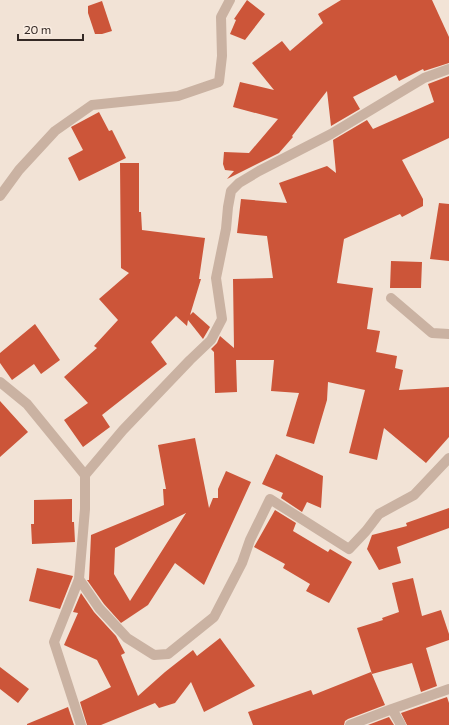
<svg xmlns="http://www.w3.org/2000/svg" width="449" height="725" font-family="Commissioner,sans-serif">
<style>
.building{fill:#cc5539;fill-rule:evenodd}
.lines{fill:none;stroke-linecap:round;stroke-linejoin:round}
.minor{stroke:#cab2a2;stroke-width:10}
</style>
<rect width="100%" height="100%" fill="#f2e3d6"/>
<path class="building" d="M 247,0 L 265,14 L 245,40 L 230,34 L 236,20 L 234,19 Z
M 341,0 L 432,0 L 449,37 L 449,63 L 424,71 L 423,69 L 399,81 L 396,75 L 353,97 L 360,109 L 331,126 L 327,91 L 292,136 L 293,137 L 279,153 L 227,179 L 234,171 L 225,170 L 223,164 L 224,152 L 249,153 L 278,119 L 233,107 L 240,82 L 274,90 L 252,63 L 282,41 L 290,51 L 323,23 L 318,14 Z
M 102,1 L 112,31 L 102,34 L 95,34 L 88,13 L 88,6 Z
M 449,76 L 449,138 L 402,160 L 423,199 L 423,206 L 402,217 L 400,214 L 344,239 L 337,283 L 373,288 L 367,329 L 380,331 L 376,352 L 397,356 L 395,368 L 403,370 L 399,390 L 449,387 L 449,437 L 426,463 L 384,428 L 377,460 L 349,453 L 365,390 L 328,382 L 327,400 L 314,444 L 286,436 L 299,393 L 271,391 L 274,360 L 236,360 L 237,392 L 215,393 L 214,352 L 211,349 L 217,343 L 220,336 L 234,348 L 233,279 L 273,278 L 267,236 L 237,233 L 241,199 L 287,203 L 279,183 L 327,166 L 336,173 L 333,140 L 367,120 L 373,129 L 434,102 L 428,84 Z
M 99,112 L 109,131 L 112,130 L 126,158 L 79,181 L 68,158 L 83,150 L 71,127 Z
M 120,163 L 139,163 L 139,212 L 141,212 L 142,230 L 205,238 L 199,279 L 201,279 L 190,315 L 193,312 L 210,327 L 203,339 L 188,320 L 187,326 L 176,316 L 151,342 L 167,364 L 102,415 L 110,427 L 83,447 L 64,420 L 88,403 L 64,377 L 97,348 L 94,346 L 118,320 L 99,299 L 129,273 L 121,268 Z
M 439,203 L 449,204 L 449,261 L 430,259 Z
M 391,261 L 422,262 L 421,288 L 390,288 Z
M 35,324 L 60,360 L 41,374 L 34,364 L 12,380 L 0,363 L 0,353 Z
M 0,401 L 28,432 L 0,457 Z
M 195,438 L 209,508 L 213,498 L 218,498 L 218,489 L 226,471 L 251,482 L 204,585 L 175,563 L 148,605 L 121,623 L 104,604 L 87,580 L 89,580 L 91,535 L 164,505 L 163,489 L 166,489 L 158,445 ZM 186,513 L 130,601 L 114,574 L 115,548 Z
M 276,454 L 323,476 L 321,508 L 307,502 L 302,512 L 281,498 L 283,493 L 262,484 Z
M 72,499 L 72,522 L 74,522 L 75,542 L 32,544 L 31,524 L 34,524 L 34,500 Z
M 449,508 L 449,528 L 397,547 L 401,563 L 379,570 L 367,549 L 372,535 L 407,526 L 406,523 Z
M 275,510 L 296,523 L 293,531 L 328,552 L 330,549 L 352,562 L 329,603 L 306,591 L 310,584 L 283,568 L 285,564 L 254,547 Z
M 37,568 L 73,576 L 60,609 L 29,601 Z
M 413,578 L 422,616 L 441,610 L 449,634 L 449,640 L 426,648 L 437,686 L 421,692 L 412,663 L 372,674 L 357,628 L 383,620 L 382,618 L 399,612 L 392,583 Z
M 81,593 L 94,612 L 116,636 L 125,653 L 121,655 L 138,696 L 165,672 L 193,650 L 197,656 L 220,638 L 255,686 L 204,712 L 191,682 L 175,703 L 159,708 L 155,703 L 101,725 L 87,725 L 80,702 L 111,687 L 97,660 L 64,645 L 78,613 L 73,612 Z
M 0,667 L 29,689 L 18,703 L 0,689 Z
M 371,672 L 385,705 L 348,719 L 345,721 L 344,725 L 253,725 L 248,712 L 311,690 L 313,695 Z
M 447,697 L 449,703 L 449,725 L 407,725 L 401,713 Z
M 68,707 L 74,725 L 27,725 L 27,724 Z
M 389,717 L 394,725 L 368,725 Z"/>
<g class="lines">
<path class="minor" d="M 0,196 L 19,170 L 55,131 L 92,105 L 178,96 L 219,82 L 222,56 L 221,17 L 230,0
M 391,298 L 432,333 L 449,334
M 0,382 L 27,404 L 85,475 L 85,509 L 79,579 L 54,642 L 81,725
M 85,475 L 123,430 L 190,360 L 211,340 L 222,319 L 216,278 L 226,229 L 228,207 L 231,191 L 239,183 L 259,171 L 331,134 L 424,78 L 449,69
M 79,579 L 99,608 L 127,638 L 154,655 L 168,654 L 214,617 L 242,563 L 250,540 L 270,499 L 349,549 L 366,531 L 379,514 L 414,495 L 449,458
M 392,709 L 401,725
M 350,725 L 392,709 L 449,689"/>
</g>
<path d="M18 34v6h65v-6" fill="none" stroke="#342925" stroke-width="2"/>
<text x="24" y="34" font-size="12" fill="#342925" stroke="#faede2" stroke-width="3" paint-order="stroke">20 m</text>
</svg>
